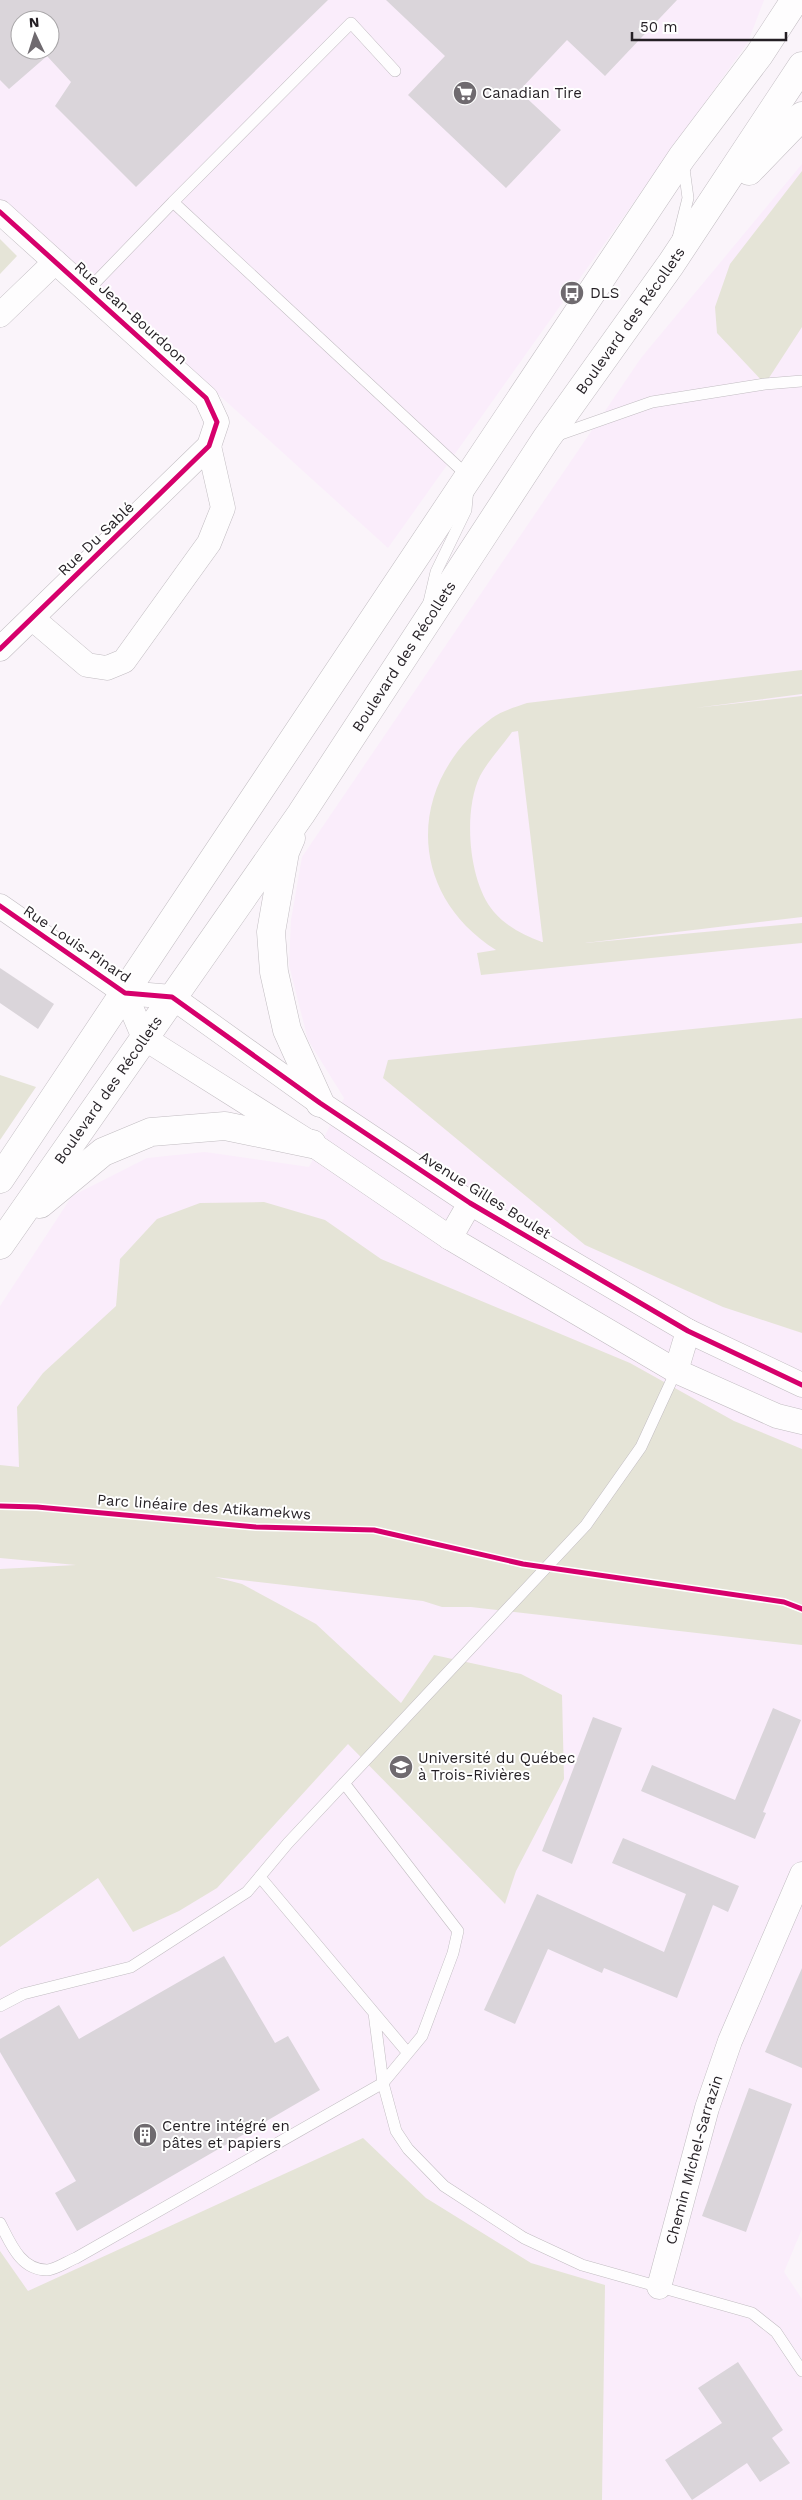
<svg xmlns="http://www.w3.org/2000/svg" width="802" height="2500" font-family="'Work Sans',sans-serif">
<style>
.built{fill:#faedfb;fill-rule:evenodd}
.green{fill:#e5e4d7;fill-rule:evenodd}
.building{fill:#dad5da;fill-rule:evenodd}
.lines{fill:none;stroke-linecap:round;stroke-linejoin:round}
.lane-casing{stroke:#c1bcc1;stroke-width:12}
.street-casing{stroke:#c1bcc1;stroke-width:25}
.secondary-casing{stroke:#c1bcc1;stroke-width:29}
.lane{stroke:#fefdfe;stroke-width:11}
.street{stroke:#fefdfe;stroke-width:24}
.secondary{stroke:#fefdfe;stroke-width:28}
.cycleway-casing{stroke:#fff;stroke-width:8}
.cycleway{stroke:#d6006c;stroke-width:5}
.labels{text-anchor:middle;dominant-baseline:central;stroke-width:4;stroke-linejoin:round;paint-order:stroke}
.poi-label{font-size:15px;fill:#241f24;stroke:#fff;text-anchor:start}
.street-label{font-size:15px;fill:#241f24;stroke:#fff}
</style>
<rect width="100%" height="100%" fill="#faf4fa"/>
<path class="built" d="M 0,0 L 764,0 L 748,42 L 388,548 L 111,297 L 0,201 ZM 20,20 L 50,20 L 50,50 L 20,50 Z
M 802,164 L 802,2229 L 784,2272 L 802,2299 L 802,2500 L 0,2500 L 0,1306 L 72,1196 L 147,1158 L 205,1152 L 309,1167 L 344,1098 L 308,1040 L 289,965 L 291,920 L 302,857 L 641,358 Z"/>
<path class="green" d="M 802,171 L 802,327 L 765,384 L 717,333 L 715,307 L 730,264 Z
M 0,239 L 17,256 L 0,274 Z
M 802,670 L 802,694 L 695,708 L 802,696 L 802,917 L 585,943 L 802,923 L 802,943 L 481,975 L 477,953 L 496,950 C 405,892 407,781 492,718 C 501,711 516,707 527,703 ZM 518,731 L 543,942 L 542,942 C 524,935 507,927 494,912 C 468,882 463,811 480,776 C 488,761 502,746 512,732 Z
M 802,1018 L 802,1333 L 723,1307 L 585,1245 L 383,1078 L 388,1060 Z
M 0,1075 L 36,1087 L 0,1140 Z
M 264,1202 L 325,1220 L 381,1259 L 630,1363 L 734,1421 L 802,1449 L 802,1645 L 471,1607 L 442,1607 L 423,1601 L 215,1577 L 242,1584 L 316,1624 L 401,1703 L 434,1655 L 521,1674 L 562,1695 L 564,1779 L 516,1871 L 505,1904 L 348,1744 L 217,1888 L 179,1911 L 133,1932 L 98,1878 L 0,1947 L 0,1569 L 76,1565 L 0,1558 L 0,1465 L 19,1467 L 17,1407 L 43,1373 L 116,1306 L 120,1259 L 157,1219 L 200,1203 Z
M 363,2138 L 426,2198 L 531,2263 L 605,2285 L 602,2500 L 0,2500 L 0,2251 L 28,2291 Z"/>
<path class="building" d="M 0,0 L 328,0 L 136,187 L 55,106 L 71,82 L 47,56 L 9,89 L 0,80 ZM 20,20 L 50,20 L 50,50 L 20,50 Z
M 386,0 L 677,0 L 605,76 L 567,40 L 519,91 L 561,130 L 506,188 L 408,95 L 445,56 Z
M 0,968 L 54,1004 L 38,1029 L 0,1003 Z
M 773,1708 L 801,1720 L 763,1812 L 766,1813 L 755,1839 L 641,1791 L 652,1765 L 735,1800 Z
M 593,1717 L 622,1728 L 572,1864 L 542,1851 Z
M 623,1838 L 739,1886 L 728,1912 L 713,1905 L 677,1998 L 604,1968 L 602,1973 L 548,1949 L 515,2024 L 484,2010 L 537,1894 L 664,1952 L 686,1894 L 612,1863 Z
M 224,1956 L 275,2043 L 288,2036 L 320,2090 L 77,2231 L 55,2193 L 76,2181 L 0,2052 L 0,2039 L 59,2005 L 79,2039 Z
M 802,1968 L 802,2068 L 765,2052 Z
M 749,2088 L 792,2104 L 746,2232 L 702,2216 Z
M 738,2362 L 783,2430 L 772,2438 L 790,2463 L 760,2482 L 747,2463 L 692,2500 L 665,2460 L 722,2423 L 698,2388 Z"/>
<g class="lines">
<g class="lane-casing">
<path id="lane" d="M 173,202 L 351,23 L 395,71
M 678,238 L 688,198 L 683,161
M 87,291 L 173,202 L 469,477 L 466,510 L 436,572 L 429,602
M 555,436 L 652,402 L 765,384 L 802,381
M 344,1783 L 458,1931 L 453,1953 L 422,2036 L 383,2083 L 396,2131 L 408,2149 L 444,2186 L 524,2238 L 582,2265 L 752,2313 L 776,2332 L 802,2371
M 260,1877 L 407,2052
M 0,2006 L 23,1994 L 131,1967 L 247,1892 L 288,1843 L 586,1525 L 641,1447 L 676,1371
M 0,2223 C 10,2242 20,2270 47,2270 C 55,2270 68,2261 76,2258 L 383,2083 L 374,2013"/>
</g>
<g class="street-casing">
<g id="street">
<path d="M 0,212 L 206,398 L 217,422 L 209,446 L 0,649"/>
<path d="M 0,315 L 55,262"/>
<path d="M 33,619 L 87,665 L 107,668 L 124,661 L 209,543 L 223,508 L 209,446"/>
<path d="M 0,906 L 125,993 L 172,997 L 320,1103 L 470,1203 L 688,1331 L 802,1385"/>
<path d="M 125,993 L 144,1038 L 312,1144 L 450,1238 L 676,1371 L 777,1416 L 802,1422"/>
<path d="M 450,1238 L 470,1203"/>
<path d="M 676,1371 L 688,1331"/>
<path id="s1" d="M 659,2287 L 707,2108 L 730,2041 L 802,1874"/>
</g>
</g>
<g class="secondary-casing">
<g id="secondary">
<path d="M 749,171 L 802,116"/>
<path d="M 291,838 L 285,852 L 271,932 L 274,972 L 287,1030 L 320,1103"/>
<path d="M 0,1179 L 682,157 L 759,55 L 795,0"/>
<path d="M 40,1204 L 103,1152 L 151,1132 L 225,1126 L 312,1144"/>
<path id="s2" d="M 0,1245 L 301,814 L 546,439 L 671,264 L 802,66"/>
</g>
</g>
<use href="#lane" class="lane"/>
<use href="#street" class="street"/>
<use href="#secondary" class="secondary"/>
<g class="cycleway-casing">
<path id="cycleway" d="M 0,212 L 206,398 L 217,422 L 209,446 L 0,649
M 0,906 L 125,993 L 172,997 L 320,1103 L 470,1203 L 688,1331 L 802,1385
M 0,1506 L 37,1507 L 256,1527 L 374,1530 L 523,1564 L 784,1602 L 802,1609"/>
</g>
<use href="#cycleway" class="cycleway"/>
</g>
<defs>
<g id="supermarket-disc" transform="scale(1.25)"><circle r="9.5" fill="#6f6a6f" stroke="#fff"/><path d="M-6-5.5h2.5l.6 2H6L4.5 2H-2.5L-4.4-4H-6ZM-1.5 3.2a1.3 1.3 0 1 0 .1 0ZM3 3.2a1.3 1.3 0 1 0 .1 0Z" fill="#fff"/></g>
<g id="bus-disc" transform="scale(1.25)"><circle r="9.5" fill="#6f6a6f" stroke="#fff"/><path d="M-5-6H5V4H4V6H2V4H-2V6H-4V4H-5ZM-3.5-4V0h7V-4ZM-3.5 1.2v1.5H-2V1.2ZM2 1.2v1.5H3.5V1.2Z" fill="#fff"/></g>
<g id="university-disc" transform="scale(1.25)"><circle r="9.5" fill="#6f6a6f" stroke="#fff"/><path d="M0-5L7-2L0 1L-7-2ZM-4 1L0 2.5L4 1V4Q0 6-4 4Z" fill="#fff"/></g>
<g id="building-disc" transform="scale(1.25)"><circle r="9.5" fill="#6f6a6f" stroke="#fff"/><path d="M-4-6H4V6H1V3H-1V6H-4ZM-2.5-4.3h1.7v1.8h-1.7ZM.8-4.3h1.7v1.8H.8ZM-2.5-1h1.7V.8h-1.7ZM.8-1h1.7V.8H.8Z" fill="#fff"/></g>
</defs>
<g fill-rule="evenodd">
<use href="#supermarket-disc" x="465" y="93"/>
<use href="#bus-disc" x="572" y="293"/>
<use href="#university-disc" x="401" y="1767"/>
<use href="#building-disc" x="145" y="2135"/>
</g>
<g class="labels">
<g class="poi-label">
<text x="482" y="93">Canadian Tire</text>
<text x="590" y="293">DLS</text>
<text x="418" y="1758">Université du Québec<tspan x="418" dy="17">à Trois-Rivières</tspan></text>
<text x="162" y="2126">Centre intégré en<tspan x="162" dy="17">pâtes et papiers</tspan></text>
</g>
<g class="street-label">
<text transform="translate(131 313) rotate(42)">Rue Jean-Bourdoon</text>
<text stroke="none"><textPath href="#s2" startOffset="1119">Boulevard des Récollets</textPath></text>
<text transform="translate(96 539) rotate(-44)">Rue Du Sablé</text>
<text stroke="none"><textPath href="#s2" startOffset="714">Boulevard des Récollets</textPath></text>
<text transform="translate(77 944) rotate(34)">Rue Louis-Pinard</text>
<text stroke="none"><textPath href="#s2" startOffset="189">Boulevard des Récollets</textPath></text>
<text transform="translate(485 1195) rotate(32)">Avenue Gilles Boulet</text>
<text transform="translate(204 1507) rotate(4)">Parc linéaire des Atikamekws</text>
<text stroke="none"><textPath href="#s1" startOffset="132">Chemin Michel-Sarrazin</textPath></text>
</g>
</g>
<g transform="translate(35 35) rotate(356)"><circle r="24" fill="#ffffff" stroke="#a7a5a7"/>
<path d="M0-4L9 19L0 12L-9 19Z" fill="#6f6a6f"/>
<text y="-8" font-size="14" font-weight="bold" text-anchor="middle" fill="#241f24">N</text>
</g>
<path d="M632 32v8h154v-8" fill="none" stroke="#241f24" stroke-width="2.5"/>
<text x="640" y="32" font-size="15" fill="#241f24" stroke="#ffffff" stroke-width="4" paint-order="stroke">50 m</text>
</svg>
